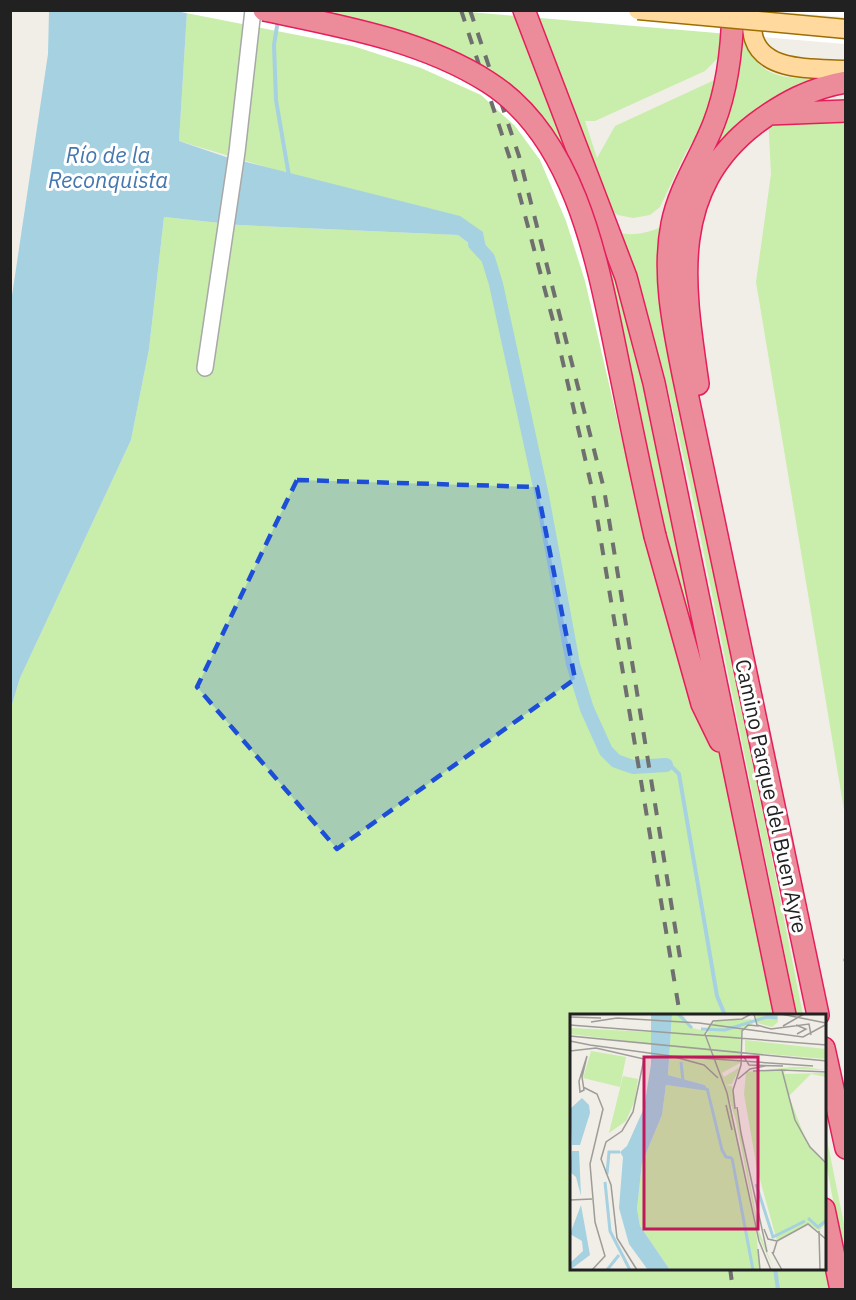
<svg xmlns="http://www.w3.org/2000/svg" width="856" height="1300" font-family="'IBM Plex Sans',sans-serif">
<style>
.grass{fill:#c9edab}
.water{fill:#a5d1e1}
.pier{fill:#fff}
.lines{fill:none;stroke-linecap:round;stroke-linejoin:round}
.stream{stroke:#a5d1e1;stroke-width:4}
.canal{stroke:#a5d1e1;stroke-width:14}
.minor-casing{stroke:#a8a8a8;stroke-width:18}
.major-casing{stroke:#9d6f00;stroke-width:21}
.highway-casing{stroke:#e51e5b;stroke-width:24}
.minor{stroke:#fff;stroke-width:15}
.major{stroke:#ffd99e;stroke-width:18}
.highway{stroke:#ec8b9a;stroke-width:21}
.rail{stroke:#6f6f6f;stroke-width:4;stroke-dasharray:12 12;stroke-linecap:butt}
.major-bridge-casing{stroke:#9d6f00;stroke-width:21;stroke-linecap:butt}
.highway-bridge-casing{stroke:#e51e5b;stroke-width:24;stroke-linecap:butt}
.major-bridge{stroke:#ffd99e;stroke-width:18}
.highway-bridge{stroke:#ec8b9a;stroke-width:21}
.marked{fill:#1d4ed8;fill-opacity:0.2;stroke:#1d4ed8;stroke-width:4.5;stroke-dasharray:12 8;stroke-linejoin:round}
.labels{text-anchor:middle;dominant-baseline:central;stroke-width:6;stroke-linejoin:round;paint-order:stroke}
.street-label{font-size:21px;fill:#212121;stroke:#fff}
.water-label{font-size:22px;font-style:italic;fill:#4476af;stroke:#fff}
.inset-river{fill:none;stroke:#a5d1e1;stroke-width:3}
.inset-road{fill:none;stroke:#9e9c98;stroke-width:1.5}
.view{fill:#c2185b;fill-opacity:0.15;stroke:#c2185b;stroke-width:3}
.inset-edge{fill:none;stroke:#212121;stroke-width:3}
</style>
<rect width="100%" height="100%" fill="#f1eee7"/>
<path class="grass" d="M 187,11 L 524,11 L 626,277 L 785,1015 L 571,1015 L 571,1268 L 824,1268 L 825,1209 L 841,1289 L 11,1290 L 11,708 L 20,678 L 131,440 L 149,349 L 164,217 L 239,225 L 458,235 L 487,258 L 483,232 L 179,141 Z
M 536,11 L 728,11 L 725,51 L 705,71 L 595,121 L 585,121 L 597,158 L 615,126 L 721,77 L 711,114 L 686,152 L 660,207 L 650,215 L 633,218 L 618,215 L 610,210 L 618,233 C 636,236 649,233 665,225 L 712,555 L 803,1015 L 797,1015 L 690,485 L 665,377 L 635,285 Z
M 743,33 C 758,75 772,77 814,79 L 814,82 L 716,157 L 675,270 Z
M 845,111 L 845,816 L 756,282 L 771,174 L 768,114 Z
M 824,1125 L 845,1229 L 845,1264 L 825,1157 Z"/>
<path class="water" d="M 49,11 L 187,11 L 179,141 L 226,157 L 460,216 L 483,232 L 488,258 L 458,235 L 239,225 L 164,217 L 149,349 L 131,440 L 20,678 L 11,708 L 10,309 L 48,54 Z"/>
<path class="pier" d="M 176,11 L 354,11 L 299,14 L 500,88 L 577,202 L 661,530 L 644,534 L 585,281 L 566,221 L 540,160 L 515,126 L 481,95 L 421,68 L 353,46 Z
M 458,11 L 676,11 L 845,26 L 845,44 Z
M 770,11 L 845,11 L 845,17 Z"/>
<g class="lines">
<path class="stream" d="M 278,20 L 274,45 L 276,100 L 289,176
M 666,765 L 672,767 L 679,774 L 717,996 L 725,1015
M 845,960 L 846,961
M 775,1268 L 778,1290"/>
<path class="canal" d="M 475,244 L 488,258 L 496,284 L 542,496 L 573,664 L 587,709 L 606,751 L 616,761 L 633,767 L 666,765"/>
<g class="minor-casing">
<path id="minor" d="M 205,368 L 237,152 L 253,10"/>
</g>
<g class="major-casing">
<path id="major" d="M 752,10 C 752,20 751,30 754,39 C 765,73 817,68 846,70"/>
</g>
<g class="highway-casing">
<path id="highway" d="M 524,10 L 626,277 L 654,383 L 785,1015
M 733,10 C 732,49 728,87 714,123 C 701,157 679,188 672,224 C 662,275 674,329 684,379 L 818,1015
M 769,114 L 846,111
M 698,384 C 684,287 667,192 755,124 C 783,103 811,88 846,82
M 655,536 L 702,704 L 720,741
M 824,1048 L 846,1148
M 824,1209 L 841,1290"/>
</g>
<use href="#minor" class="minor"/>
<use href="#major" class="major"/>
<use href="#highway" class="highway"/>
<path class="rail" d="M 461,10 L 510,159 L 555,328 L 593,493 L 680,1015
M 470,10 L 519,156 L 604,489 L 681,964
M 730,1268 L 733,1290"/>
<g class="major-bridge-casing">
<path id="major-bridge" d="M 638,10 L 846,29"/>
</g>
<g class="highway-bridge-casing">
<path id="highway-bridge" d="M 264,10 C 340,26 422,40 488,82 C 581,141 600,277 621,376 C 632,430 643,483 655,536"/>
</g>
<use href="#major-bridge" class="major-bridge"/>
<use href="#highway-bridge" class="highway-bridge"/>
</g>
<path class="marked" d="M 297,480 L 537,487 L 575,679 L 337,849 L 197,687 Z"/>
<g class="labels">
<g class="street-label">
<text transform="translate(772 796) rotate(78)">Camino Parque del Buen Ayre</text>
</g>
<g class="water-label">
<text x="108" y="154">Río de la<tspan x="108" dy="25">Reconquista</tspan></text>
</g>
</g>
<g transform="translate(570 1014)">
<rect width="256" height="256" fill="#f1eee7"/>
<path d="M 186,0 L 208,0 L 208,8 L 202,13 L 187,9 ZM 102,1 L 113,1 L 122,14 L 135,17 L 136,24 L 152,65 L 137,23 L 138,12 L 147,7 L 181,5 L 183,10 L 171,18 L 170,49 L 152,59 L 154,63 L 170,53 L 162,70 L 155,71 L 162,72 L 189,217 L 204,256 L 189,223 L 166,107 L 158,80 L 186,217 L 190,256 L 100,256 L 70,212 L 67,195 L 72,149 L 92,101 L 96,71 L 139,76 L 135,71 L 98,61 ZM 0,14 L 82,18 L 81,30 L 0,20 ZM 175,26 L 256,35 L 256,45 L 175,38 ZM 21,37 L 56,43 L 50,73 L 13,64 ZM 222,53 L 234,53 L 256,56 L 217,55 L 213,60 L 256,59 L 256,63 L 241,60 L 219,82 L 237,129 L 256,150 L 256,209 L 249,217 L 239,210 L 207,227 L 187,155 L 174,80 L 176,58 ZM 53,62 L 68,65 L 65,86 L 56,107 L 39,119 Z" fill="#c9edab"/>
<path d="M 81,0 L 102,1 L 98,61 L 135,71 L 139,77 L 96,71 L 92,101 L 72,149 L 67,195 L 70,212 L 100,256 L 78,256 L 59,230 L 49,194 L 53,143 L 50,138 L 57,132 L 74,94 L 81,50 ZM 12,84 L 19,91 L 20,99 L 10,131 L 2,131 L 0,95 ZM 2,137 L 9,137 L 11,182 L 6,163 L 0,158 ZM 11,191 L 20,241 L 0,256 L 0,249 L 13,237 L 12,227 L 0,220 Z" fill="#a5d1e1"/>
<path class="inset-river" d="M 108,0 L 122,14M 131,15 L 155,16 L 197,3 L 207,4M 111,48 L 113,67M 137,74 L 152,136 L 156,143 L 162,144M 162,144 L 183,256M 37,160 L 39,138 L 50,138M 35,168 L 40,217 L 60,256M 186,170 L 203,223 L 235,207M 238,204 L 248,213 L 257,206M 37,256 L 49,241"/>
<path class="inset-road" d="M 181,0 L 172,5 L 143,7 L 135,20 L 157,79 L 189,227 L 201,256M 184,0 L 187,11 L 201,15 L 239,10 L 241,21M 211,0 L 256,9M 0,3 L 31,4M 47,4 L 129,9 L 233,23 L 257,10M 21,8 L 47,4M 0,11 L 257,31M 226,11 L 236,15 L 227,20M 213,12 L 234,0M 0,22 L 257,47M 0,27 L 20,31M 20,31 L 101,42 L 243,52M 0,37 L 26,34 L 74,45 L 63,98 L 52,117 L 36,128 L 31,145 L 41,171 L 47,224 L 67,256M 17,42 L 12,63 L 14,76 L 10,78 L 9,67 ZM 101,42 L 134,51 L 148,64M 174,43 L 179,51 L 213,52M 183,57 L 212,56M 257,58 L 212,56 L 225,106 L 240,133 L 257,150M 168,65 L 180,55 L 195,52M 13,73 L 27,80 L 33,95 L 20,150 L 25,208 L 35,242 L 22,256M 156,91 L 162,116M 167,93 L 171,119M 165,95 L 163,76 L 171,51 L 172,17 L 178,11 L 189,12M 171,119 L 197,238M 0,186 L 22,185M 194,215 L 198,225 L 207,227 L 203,240M 249,217 L 250,256M 207,227 L 238,210 L 257,226M 188,235 L 190,256M 202,238 L 212,256"/>
<path class="view" d="M 74,43 L 188,43 L 188,215 L 74,215 Z"/>
<rect width="256" height="256" class="inset-edge"/>
</g>
<rect width="856" height="1300" fill="none" stroke="#212121" stroke-width="24"/>
</svg>
